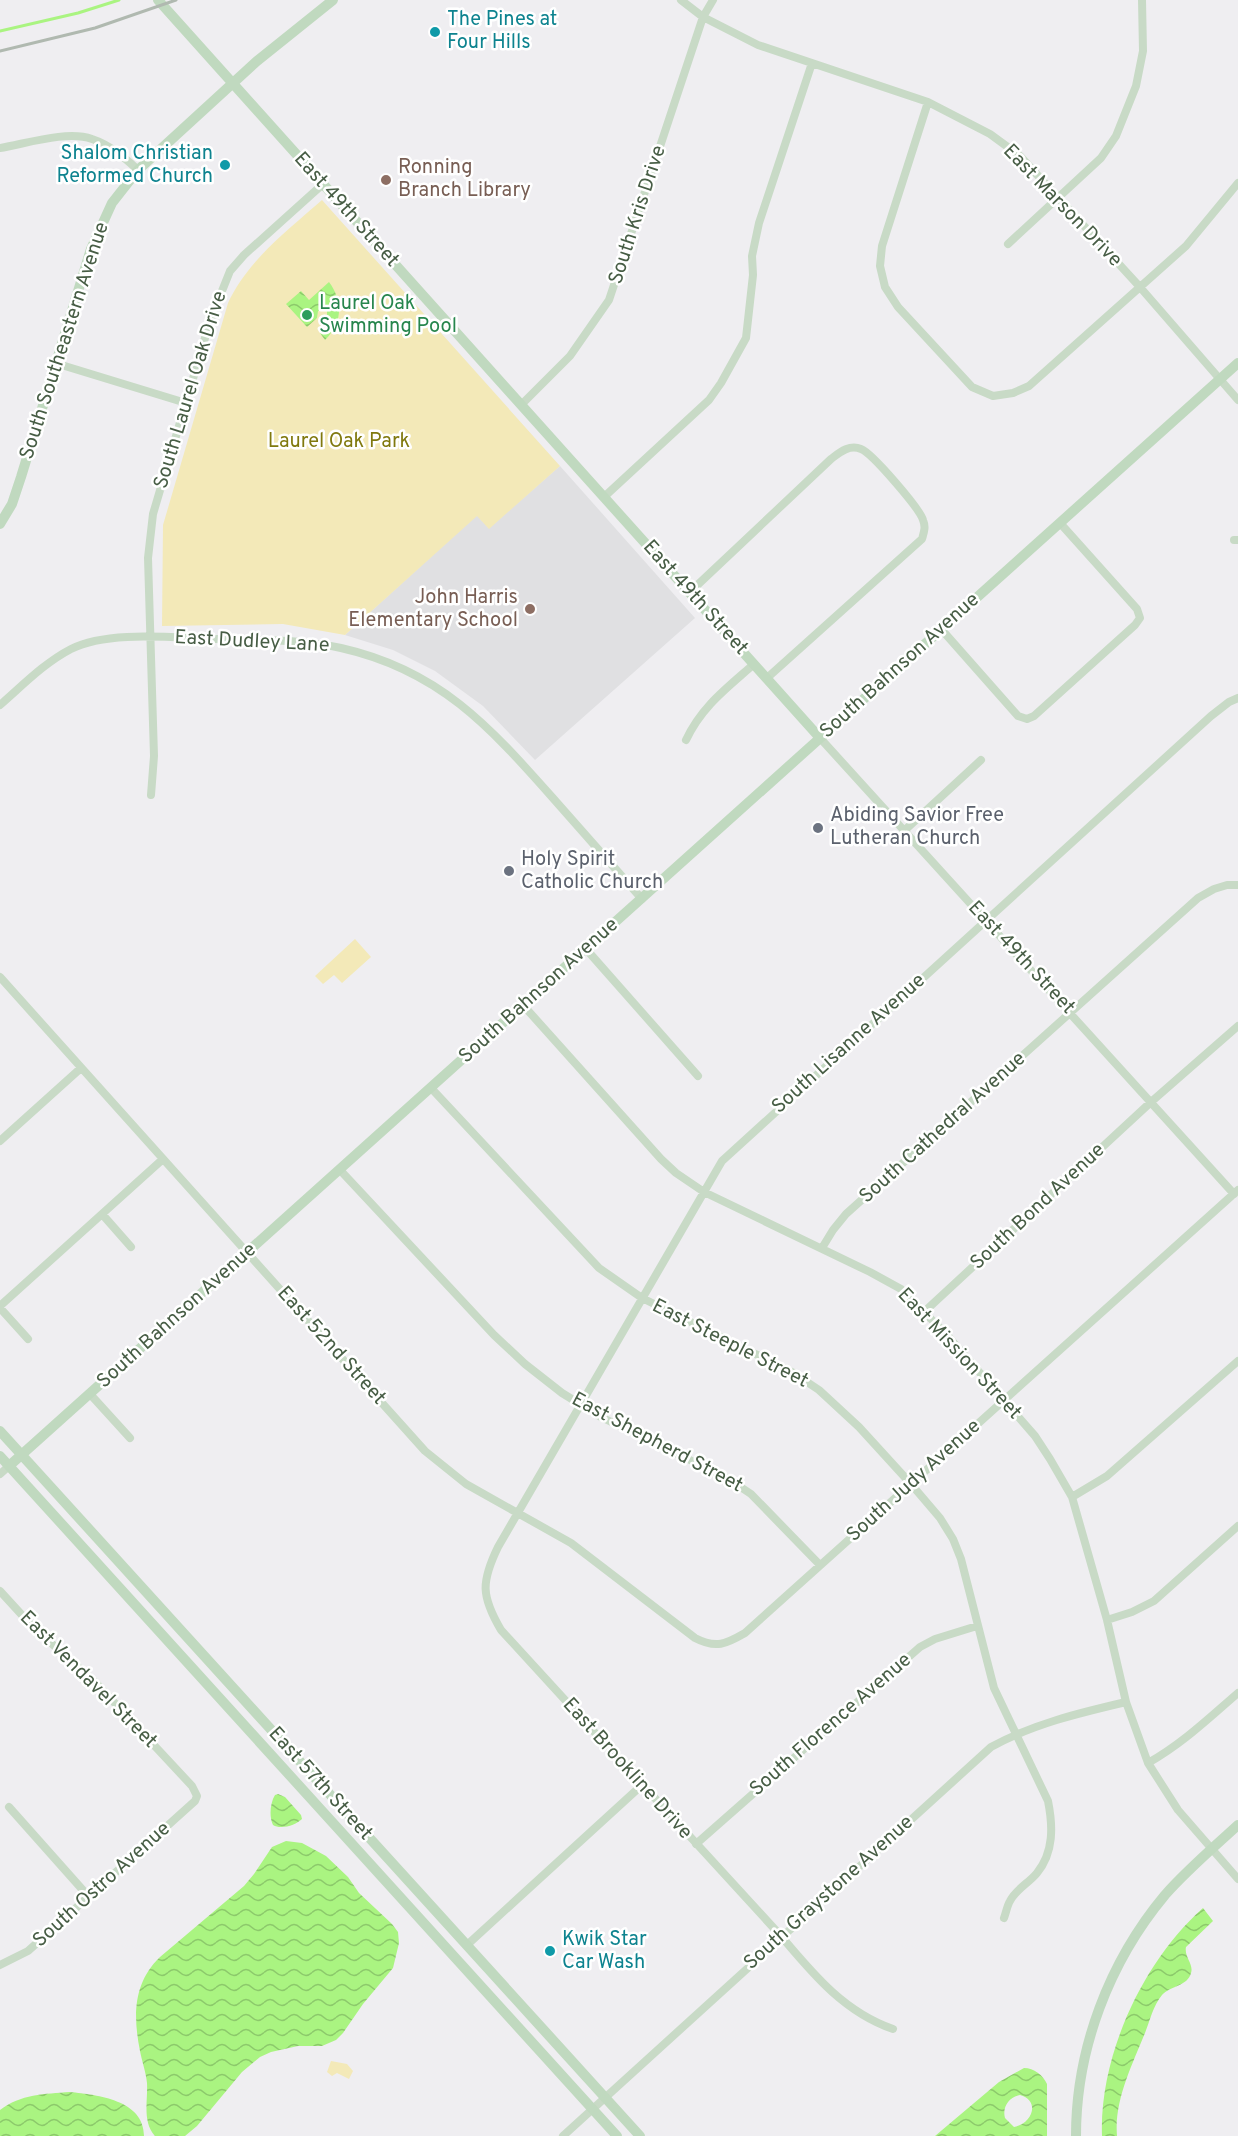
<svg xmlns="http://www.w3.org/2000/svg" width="1238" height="2136" font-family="Overpass,sans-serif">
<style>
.education{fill:#e0e0e2}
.green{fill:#f3e9b8}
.water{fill:url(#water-waves);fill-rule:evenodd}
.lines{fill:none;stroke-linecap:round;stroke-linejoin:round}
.stream{stroke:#aaf481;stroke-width:3}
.street{stroke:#c8dac6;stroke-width:8}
.secondary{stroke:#c0d9bf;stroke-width:10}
.rail{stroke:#b0b9b0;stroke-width:3}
.culture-dot{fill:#0f9aa8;stroke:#fff;stroke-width:2}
.education-dot{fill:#8d6e63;stroke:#fff;stroke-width:2}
.leisure-dot{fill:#2e9e5b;stroke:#fff;stroke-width:2}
.worship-dot{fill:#6b7280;stroke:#fff;stroke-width:2}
.labels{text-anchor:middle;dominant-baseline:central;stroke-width:5;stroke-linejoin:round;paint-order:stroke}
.culture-label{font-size:20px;fill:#0d838f;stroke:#fff;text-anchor:start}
.education-label{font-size:20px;fill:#785e54;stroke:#fff;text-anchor:start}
.street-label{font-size:20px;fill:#475d45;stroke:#fff}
.leisure-label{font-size:20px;fill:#27864d;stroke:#fff;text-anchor:start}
.park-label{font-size:20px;fill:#80790e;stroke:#fff}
.worship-label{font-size:20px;fill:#5b616d;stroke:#fff;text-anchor:start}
</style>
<defs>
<pattern id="water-waves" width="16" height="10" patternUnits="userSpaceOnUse" patternTransform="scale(1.5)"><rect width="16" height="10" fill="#aaf481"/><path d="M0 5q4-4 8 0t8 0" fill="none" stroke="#8cc96b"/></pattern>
</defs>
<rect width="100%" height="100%" fill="#efeef1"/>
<path class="education" d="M 560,466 L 695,618 L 535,760 L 483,706 L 435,671 L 393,650 L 345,635 L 477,515 L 489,528 Z"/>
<path class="green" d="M 322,200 L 560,466 L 489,529 L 477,516 L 345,635 L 283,624 L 162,626 L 163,525 L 228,303 C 248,260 287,231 322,200 Z
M 355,939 L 371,957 L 342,983 L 334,975 L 323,984 L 315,976 Z
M 331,2061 L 347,2064 L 353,2071 L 349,2079 L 337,2073 L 332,2076 L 327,2072 Z"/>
<path class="water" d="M 329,282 C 343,301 343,323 325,340 L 320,333 L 327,328 L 327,311 L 318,311 L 317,318 L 307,327 L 286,304 L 301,291 L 309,300 Z
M 278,1794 L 285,1797 L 301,1815 L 302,1819 C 296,1825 281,1830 273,1825 C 269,1817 270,1803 275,1795 Z
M 286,1841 L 302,1843 L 326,1856 L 348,1877 L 359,1893 L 392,1924 L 398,1932 L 399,1943 L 393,1968 L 363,2004 L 343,2033 L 336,2040 L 322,2046 L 298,2046 L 271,2052 L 260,2057 L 242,2072 L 197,2126 L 185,2136 L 155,2136 C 142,2122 148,2100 147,2083 C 146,2072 142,2062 140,2051 C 133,2016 133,1983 160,1957 L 244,1886 L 254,1874 L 272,1847 Z
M 1203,1908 L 1213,1921 L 1186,1947 C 1184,1957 1194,1964 1191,1973 C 1188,1986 1170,1986 1162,1995 C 1153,2006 1150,2020 1145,2033 C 1132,2065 1114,2101 1117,2136 L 1102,2136 C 1099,2056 1143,1961 1203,1908 Z
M 1024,2068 C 1034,2068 1043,2075 1047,2084 L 1047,2136 L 935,2136 L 999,2082 ZM 1020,2095 C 1041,2101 1032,2124 1014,2127 L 1005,2118 C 1002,2107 1009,2097 1020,2095 Z
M 70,2092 C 98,2095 144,2100 144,2136 L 0,2136 L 0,2110 C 21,2094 44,2094 70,2092 Z"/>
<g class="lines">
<path class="stream" d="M 0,31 L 78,13 L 119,0"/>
<path class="street" d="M 681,0 L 703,17 L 758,45 L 928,102 L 990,134 L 1020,156 L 1139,286 L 1238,400
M 928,102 L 882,246 L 880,266 L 885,287 L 898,307 L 972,387 L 993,396 L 1013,393 L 1029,386 L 1186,246 L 1238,183
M 0,148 C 25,144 67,130 92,139 C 110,145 124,157 138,170
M 1008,244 L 1101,158 L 1116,136 L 1136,86 L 1143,51 L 1142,0
M 55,363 L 186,403
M 521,405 L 570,356 L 609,300 L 703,17 L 713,0
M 604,497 L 709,400 L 721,383 L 746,338 L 753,275 L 752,256 L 759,223 L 812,63
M 1234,540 L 1238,540
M 690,592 L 831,459 C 839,453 849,444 861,449 C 872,453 920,509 923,520 C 926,527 924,532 922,539 L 767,678
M 942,630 L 1018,716 L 1027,719 L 1034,716 L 1135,625 L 1140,618 L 1137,609 L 1060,523
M 0,705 C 22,686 44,663 71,649 C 108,630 174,638 215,639 C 256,640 300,639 341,648 C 439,670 489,726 552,797 C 582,831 612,865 642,899
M 820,738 L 1234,1194
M 686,740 C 702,706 727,688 754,664
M 151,795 L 154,756 L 148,558 L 153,514 L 210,321 L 230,271 L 244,255 L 323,184
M 905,830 L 981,760
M 586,949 L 698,1076
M 0,977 L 425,1451 L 466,1484 L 571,1543 L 695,1638 C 716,1649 726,1644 745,1633 L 1238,1190
M 523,1005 L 661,1159 L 676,1173 L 704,1192 L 870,1272 L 901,1289 L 946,1334 L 1035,1436 L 1050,1459 L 1072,1497 L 1107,1620 L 1126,1702 L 1148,1763 L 1178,1810 L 1238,1879
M 431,1088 L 599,1268 L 642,1298 L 792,1372 L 819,1390 L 859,1427 L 911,1484 L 940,1518 L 953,1539 L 961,1559 L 994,1688 L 1048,1801 C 1053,1826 1054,1852 1037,1873 C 1029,1883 1016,1889 1010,1901 C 1007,1906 1006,1913 1004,1918
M 0,1141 L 81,1068
M 340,1170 L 494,1335 L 525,1364 L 562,1393 L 601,1417 L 727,1478 L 751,1494 L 820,1565
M 102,1214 L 131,1247
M 822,1248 L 833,1230 L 846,1214 L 1198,898 L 1214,889 L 1227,885 L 1238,885
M 0,1306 L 163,1159
M 0,1308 L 28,1339
M 924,1312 L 1151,1102 L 1238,1026
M 90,1394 L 130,1438
M 0,1474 L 9,1466
M 1072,1497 L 1107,1476 L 1238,1361
M 0,1591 L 32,1626 L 97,1684 L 192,1786 L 197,1796 L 195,1801 L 28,1951 L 0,1965
M 1107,1620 L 1132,1612 L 1154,1601 L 1238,1526
M 1148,1763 C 1182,1744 1209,1718 1238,1693
M 9,1807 L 89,1897
M 696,1844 L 920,1647 L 935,1639 L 977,1626
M 467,1945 L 642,1785
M 893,2029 C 844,2012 813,1974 781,1936 L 501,1630 C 481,1596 481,1582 498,1547 L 722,1161 L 1211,716 L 1229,702 L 1238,698
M 563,2136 L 991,1747 C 1033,1724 1079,1713 1126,1702"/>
<path class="secondary" d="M 158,0 L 820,738
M 0,524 L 12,504 L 21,477 L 91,249 L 112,203 L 138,170 L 257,61 L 333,0
M 0,1431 L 640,2136
M 0,1456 L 617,2136
M 9,1466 L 1238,363
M 1076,2136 C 1076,2049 1109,1962 1165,1895 C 1187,1870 1213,1848 1238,1825"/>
<path class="rail" d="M 0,51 L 95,28 L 176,0"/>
</g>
<g class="culture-dot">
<circle cx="435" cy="32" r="6"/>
<circle cx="225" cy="165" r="6"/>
<circle cx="550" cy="1951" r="6"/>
</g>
<g class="education-dot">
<circle cx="386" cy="180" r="6"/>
<circle cx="530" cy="609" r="6"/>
</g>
<circle class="leisure-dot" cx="307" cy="315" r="6"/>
<g class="worship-dot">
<circle cx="818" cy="828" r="6"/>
<circle cx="509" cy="871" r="6"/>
</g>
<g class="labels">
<g class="culture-label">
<text x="447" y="20">The Pines at<tspan x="447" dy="23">Four Hills</tspan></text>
<text x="213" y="154" text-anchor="end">Shalom Christian<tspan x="213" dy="23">Reformed Church</tspan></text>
<text x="562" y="1940">Kwik Star<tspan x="562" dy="23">Car Wash</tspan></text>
</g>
<g class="education-label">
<text x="398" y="168">Ronning<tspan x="398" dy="23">Branch Library</tspan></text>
<text x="518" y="598" text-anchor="end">John Harris<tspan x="518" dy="23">Elementary School</tspan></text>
</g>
<g class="street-label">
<text transform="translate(1062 206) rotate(46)">East Marson Drive</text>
<text transform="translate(346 210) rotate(48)">East 49th Street</text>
<text transform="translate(638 215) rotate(-72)">South Kris Drive</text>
<text transform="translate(65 341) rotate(-72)">South Southeastern Avenue</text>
<text transform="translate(191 390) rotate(-73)">South Laurel Oak Drive</text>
<text transform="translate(695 598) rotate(48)">East 49th Street</text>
<text transform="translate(252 642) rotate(3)">East Dudley Lane</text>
<text transform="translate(900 666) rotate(-42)">South Bahnson Avenue</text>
<text transform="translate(1021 958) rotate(47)">East 49th Street</text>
<text transform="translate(539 991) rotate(-42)">South Bahnson Avenue</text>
<text transform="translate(849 1044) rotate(-42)">South Lisanne Avenue</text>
<text transform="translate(943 1128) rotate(-42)">South Cathedral Avenue</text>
<text transform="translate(1038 1207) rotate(-43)">South Bond Avenue</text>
<text transform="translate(177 1316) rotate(-42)">South Bahnson Avenue</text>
<text transform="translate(730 1344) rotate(27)">East Steeple Street</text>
<text transform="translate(331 1346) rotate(48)">East 52nd Street</text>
<text transform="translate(959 1354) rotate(47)">East Mission Street</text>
<text transform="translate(657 1443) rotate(28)">East Shepherd Street</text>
<text transform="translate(914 1481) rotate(-42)">South Judy Avenue</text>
<text transform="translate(88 1680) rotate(45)">East Vendavel Street</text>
<text transform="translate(831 1725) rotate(-41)">South Florence Avenue</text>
<text transform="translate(627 1769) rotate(48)">East Brookline Drive</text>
<text transform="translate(320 1784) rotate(48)">East 57th Street</text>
<text transform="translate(102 1885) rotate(-42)">South Ostro Avenue</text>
<text transform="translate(829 1893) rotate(-42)">South Graystone Avenue</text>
</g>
<g class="leisure-label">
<text x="319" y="304">Laurel Oak<tspan x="319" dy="23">Swimming Pool</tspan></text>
</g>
<g class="park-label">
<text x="339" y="442">Laurel Oak Park</text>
</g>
<g class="worship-label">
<text x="830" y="816">Abiding Savior Free<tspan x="830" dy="23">Lutheran Church</tspan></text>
<text x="521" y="860">Holy Spirit<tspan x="521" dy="23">Catholic Church</tspan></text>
</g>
</g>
</svg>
